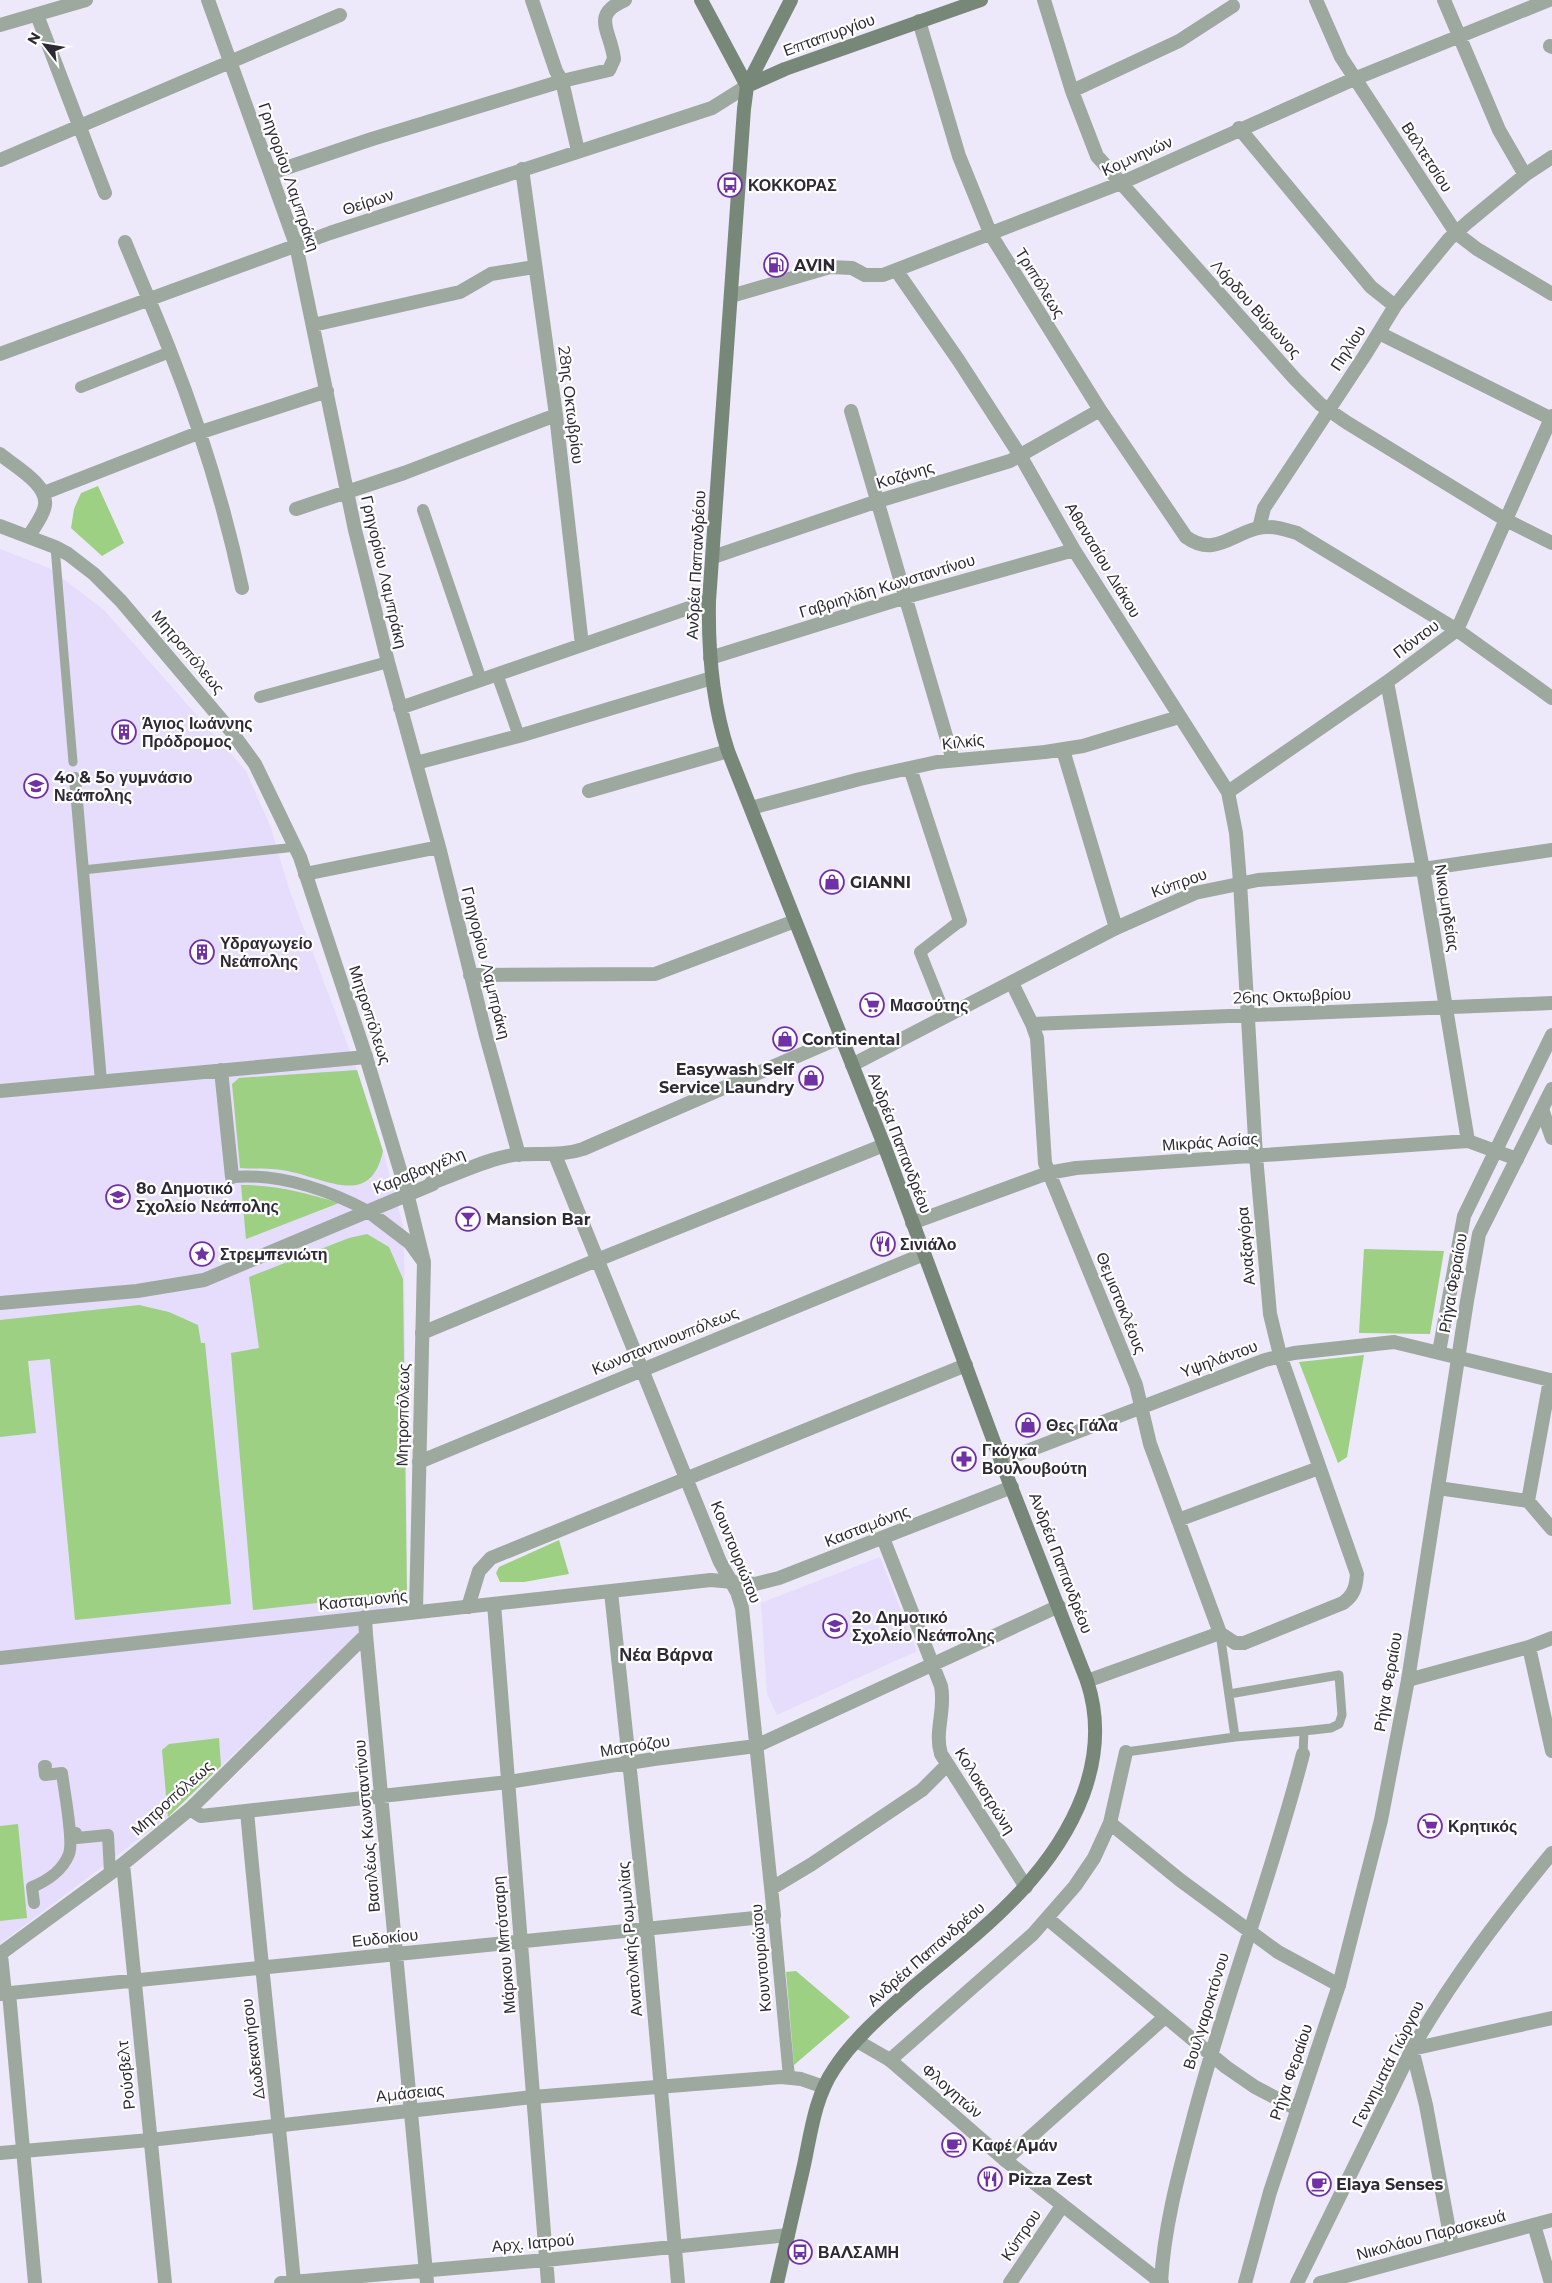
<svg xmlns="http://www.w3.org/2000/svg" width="1552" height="2283" font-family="Montserrat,sans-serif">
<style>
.built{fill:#e5ddfb}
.green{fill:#9dd082}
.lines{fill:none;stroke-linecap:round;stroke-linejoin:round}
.service{stroke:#9da89e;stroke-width:9}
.pedestrian{stroke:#9da89e;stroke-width:12}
.minor{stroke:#9da89e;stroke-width:14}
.tertiary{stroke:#9da89e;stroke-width:14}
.secondary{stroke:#778778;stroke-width:14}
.labels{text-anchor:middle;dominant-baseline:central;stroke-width:4.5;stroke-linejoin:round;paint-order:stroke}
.street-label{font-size:16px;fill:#2d2a35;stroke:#fff}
.poi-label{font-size:16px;font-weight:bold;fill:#2d2a35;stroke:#fff;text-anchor:start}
.neighbourhood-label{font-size:18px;font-weight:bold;fill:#2d2a35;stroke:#fff}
</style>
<rect width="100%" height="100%" fill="#ede9fb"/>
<path class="built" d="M 0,549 L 49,568 L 104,610 L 246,771 L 271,828 L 289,889 L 357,1070 L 383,1151 L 404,1229 L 407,1593 L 341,1651 L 168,1817 L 0,1944 Z
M 880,1557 L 917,1651 L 777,1715 L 767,1694 L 761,1603 Z"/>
<path class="green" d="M 98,486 L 124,543 L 102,556 L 71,528 L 74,509 L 81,493 Z
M 357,1070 L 383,1151 C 370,1211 323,1176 282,1170 C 268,1168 254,1169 240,1168 L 232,1084 L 239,1078 Z
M 241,1185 C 276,1185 306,1193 339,1203 L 246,1239 Z
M 367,1234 L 389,1247 L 403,1279 L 407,1593 L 253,1610 L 231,1353 L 259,1348 L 249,1277 L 349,1238 Z
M 1364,1249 L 1444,1251 L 1430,1334 L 1359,1333 Z
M 139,1305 L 169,1312 L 198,1325 L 201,1343 L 205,1343 L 231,1604 L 75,1620 L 50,1359 L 28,1361 L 36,1433 L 0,1437 L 0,1320 Z
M 1364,1355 L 1347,1457 L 1338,1463 L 1299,1362 Z
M 559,1540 L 569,1574 L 524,1582 L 500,1582 L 496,1573 L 499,1567 Z
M 219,1738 L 221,1766 L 168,1817 L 162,1750 L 169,1744 Z
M 18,1824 L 27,1918 L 0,1921 L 0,1826 Z
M 796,1971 L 850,2017 L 794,2065 L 786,1972 Z"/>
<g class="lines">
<path class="service" d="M 55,547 L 73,762
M 83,870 L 296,847
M 1220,1633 L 1235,1737 L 1304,1731 L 1303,1754
M 1229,1694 L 1339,1675 L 1342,1715 L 1339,1724 L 1331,1728 L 1304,1731
M 1126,1752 L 1235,1737"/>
<path class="pedestrian" d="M 81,387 L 170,352
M 423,510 L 481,680
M 497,674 L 519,736
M 260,697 L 388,662
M 75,778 L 101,1081
M 946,1017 L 920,952 L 960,921
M 232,1177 C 280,1173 326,1189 368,1211
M 76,1833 L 77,1838 L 108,1835 L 110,1873
M 34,1903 L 32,1887 C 47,1881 63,1870 69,1854 C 74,1841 64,1790 62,1773 L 45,1775 L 44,1766 L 46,1766
M 774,1916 L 789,2077"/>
<path class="minor" d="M 208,0 L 296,245 L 355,530 L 388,662 L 439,847 L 486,1036 L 519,1155
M 532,0 L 556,71 L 562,81 L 578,151
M 1044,0 L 1072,91 L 1097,156 L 1295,379 L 1320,404 L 1346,422 L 1506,520 L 1552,543
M 1316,0 L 1341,57 L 1456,233 L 1477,249 L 1552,294
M 1444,0 L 1499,130 L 1525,175
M 37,15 L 105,193
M 919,21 L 959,156 L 991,235 L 1100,410 L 1186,537 C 1214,557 1230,535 1258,528 C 1271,525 1284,529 1297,533 L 1457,630 L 1552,698
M 0,25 L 86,0
M 1550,46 L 1552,47
M 1072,91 L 1179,41 L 1233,6
M 1239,128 L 1371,287 L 1395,306
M 0,160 L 340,15
M 522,169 L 556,415 L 582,645
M 271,173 L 372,139 L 562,81 L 609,70 L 614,59 C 611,31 590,15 625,0
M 125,242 C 140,279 156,315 170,351 C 200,427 225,508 242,588
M 896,270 L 959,361 L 1021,457 L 1074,550 L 1228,792 L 1236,833 L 1240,882 L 1256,1156 L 1270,1314 L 1280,1355 L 1357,1574 C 1356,1587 1354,1595 1343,1603 L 1244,1643 L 1235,1643 L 1220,1633
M 731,296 L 830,267 L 852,268 L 865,275 L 883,275 L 1121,183 L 1354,79 L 1549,0
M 313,325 L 460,292 L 491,274 L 534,267
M 1379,333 L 1552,419
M 0,354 L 330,233 L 712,108 L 747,86
M 851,411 L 953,760
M 0,454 C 14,466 48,484 45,505 C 44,515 34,527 29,536
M 44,493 L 198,433 L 327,391
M 296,509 L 404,473 L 556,415
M 1259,528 L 1264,508 L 1365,355 L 1395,306 L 1422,272 L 1449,239 L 1468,222 L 1525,175 L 1552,157
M 713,557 L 878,501 L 1010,461 L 1100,410
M 710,658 L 906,597 L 1074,550
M 1387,682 L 1423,869 L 1468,1141
M 400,708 L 709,601
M 1063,750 L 1116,928
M 416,763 L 519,736 L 712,678
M 910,768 L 960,921
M 589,791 L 728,751
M 1228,792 L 1387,682 L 1457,630 L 1552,416
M 751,808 L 860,779 L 937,762 L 1045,752 L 1083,746 L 1179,717
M 305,874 L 439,847
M 470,975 L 655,974 L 795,921
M 1012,983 L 1032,1024 L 1037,1038 L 1045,1163 L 1136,1385 L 1150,1444 L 1220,1633
M 1032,1024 L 1552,1003
M 221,1070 L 232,1177
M 0,1091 L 366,1057
M 1542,1109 L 1552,1138
M 368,1211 L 410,1243 L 423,1261
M 912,1223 L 1048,1173 L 1076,1168 L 1468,1141 L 1517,1159
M 0,1303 L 137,1291 L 204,1280 L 433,1184 L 431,1183 C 458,1174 486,1159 513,1155 C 537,1152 560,1157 583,1149 L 841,1037
M 422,1333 L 597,1260 L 884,1145
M 1552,1380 L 1550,1380 L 1528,1501 L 1552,1529
M 1001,1461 L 1265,1360 L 1294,1353 L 1394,1342 L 1550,1380
M 419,1462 L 924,1254
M 1438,1488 L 1528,1501
M 1178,1520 L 1319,1468
M 883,1538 L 941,1686 C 946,1709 934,1732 941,1754 L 1026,1887
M 611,1592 L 647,1930 L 678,2283
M 494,1604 L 548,2283
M 468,1607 L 479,1571 L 491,1558 L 966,1365
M 366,1635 L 427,2283
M 1529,1647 L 1552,1751
M 1408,1680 L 1529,1647 L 1552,1638
M 1087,1681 L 1220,1633
M 190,1809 L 201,1816 L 508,1782 L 654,1759 L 756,1746 L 1059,1606
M 247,1811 C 261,1969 280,2126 294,2283
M 1110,1823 L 1180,1880 L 1278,1952 L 1339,1985
M 123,1864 L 165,2283
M 772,1888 L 812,1864 L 922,1790 L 947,1765
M 1048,1919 L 1226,2067 L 1255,2087 L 1297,2109
M 9,1993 L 35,2283
M 0,1994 L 774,1916 L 742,1608 L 737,1592 L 720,1562 L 555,1155
M 5,1994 L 1,1955 L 4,1951 L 123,1864 L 190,1809 L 366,1635 L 365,1617
M 890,2060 L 1033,1934 L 1075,1886 L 1094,1858 L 1110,1823 L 1126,1752
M 1005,2160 L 1165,2017
M 1534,2225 L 1551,2283
M 1452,2246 L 1426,2105 L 1412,2049 L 1552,2018
M 1161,2282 C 1164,2228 1178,2176 1192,2123 C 1224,1999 1271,1879 1303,1754
M 281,2283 L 546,2260 L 788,2235
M 1010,2283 L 1062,2206"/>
<path class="tertiary" d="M 0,526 L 55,547 L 68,554 L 94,574 L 121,601 L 231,731 L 255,764 L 300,857 L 366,1057 L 407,1193 L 424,1262 L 416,1611
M 852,1065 L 1116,928 L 1195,893 L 1258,880 L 1423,869 L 1552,850
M 1439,1352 L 1464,1216 L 1552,1035
M 0,1658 L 711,1580 L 755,1584 L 779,1578 L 1012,1487
M 857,2041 L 890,2060 L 1005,2160 L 1162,2283
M 0,2153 L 150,2140 L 533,2097 L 781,2077 L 801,2079 L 824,2087
M 1245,2283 L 1270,2192 L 1339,1985 L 1381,1820 L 1408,1680 L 1467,1301 L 1479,1234 L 1552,1089
M 1297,2283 L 1412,2049 C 1452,1979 1500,1916 1552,1853
M 1320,2283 L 1552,2220"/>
<path class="secondary" d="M 701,0 L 747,86
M 747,86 L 785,69 L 981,0
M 777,2283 C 786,2244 795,2205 804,2165 C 811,2132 815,2097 834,2069 C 854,2038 883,2014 910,1990 C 977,1933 1051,1880 1083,1795 C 1097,1757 1100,1720 1087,1681 L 1001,1461 L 884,1145 L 728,751 C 712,702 708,652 709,601 L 744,109 L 747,86 L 791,0"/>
</g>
<defs>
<g id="bus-ring" transform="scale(1.25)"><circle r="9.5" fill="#fff" stroke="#7030a6" stroke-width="1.5"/><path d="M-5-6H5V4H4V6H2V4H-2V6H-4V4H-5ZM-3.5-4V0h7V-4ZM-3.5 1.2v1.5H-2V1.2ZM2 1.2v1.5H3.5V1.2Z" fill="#7030a6"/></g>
<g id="fuel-ring" transform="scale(1.25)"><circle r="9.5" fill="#fff" stroke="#7030a6" stroke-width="1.5"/><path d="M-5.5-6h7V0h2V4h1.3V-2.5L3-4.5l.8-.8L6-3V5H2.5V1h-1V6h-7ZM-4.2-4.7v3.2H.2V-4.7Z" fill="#7030a6"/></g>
<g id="building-ring" transform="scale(1.25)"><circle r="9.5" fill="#fff" stroke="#7030a6" stroke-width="1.5"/><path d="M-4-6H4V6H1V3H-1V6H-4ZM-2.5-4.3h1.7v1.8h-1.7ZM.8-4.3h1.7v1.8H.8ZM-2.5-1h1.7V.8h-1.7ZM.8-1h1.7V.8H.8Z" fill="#7030a6"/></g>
<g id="school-ring" transform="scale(1.25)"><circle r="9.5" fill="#fff" stroke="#7030a6" stroke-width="1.5"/><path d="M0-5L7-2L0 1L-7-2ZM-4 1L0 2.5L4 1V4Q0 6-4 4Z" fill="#7030a6"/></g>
<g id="shop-ring" transform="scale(1.25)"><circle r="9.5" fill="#fff" stroke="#7030a6" stroke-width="1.5"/><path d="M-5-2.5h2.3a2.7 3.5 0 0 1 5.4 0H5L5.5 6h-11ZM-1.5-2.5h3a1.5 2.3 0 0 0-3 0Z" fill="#7030a6"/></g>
<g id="supermarket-ring" transform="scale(1.25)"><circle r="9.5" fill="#fff" stroke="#7030a6" stroke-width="1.5"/><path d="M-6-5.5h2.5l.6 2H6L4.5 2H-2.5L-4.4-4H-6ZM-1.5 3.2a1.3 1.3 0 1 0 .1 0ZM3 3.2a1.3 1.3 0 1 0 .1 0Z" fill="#7030a6"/></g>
<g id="bar-ring" transform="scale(1.25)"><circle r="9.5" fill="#fff" stroke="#7030a6" stroke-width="1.5"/><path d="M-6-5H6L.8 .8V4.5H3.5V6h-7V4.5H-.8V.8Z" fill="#7030a6"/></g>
<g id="restaurant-ring" transform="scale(1.25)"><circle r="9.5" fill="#fff" stroke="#7030a6" stroke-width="1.5"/><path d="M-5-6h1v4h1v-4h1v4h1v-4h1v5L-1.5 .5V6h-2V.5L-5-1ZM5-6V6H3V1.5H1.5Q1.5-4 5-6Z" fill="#7030a6"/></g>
<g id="sight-ring" transform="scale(1.25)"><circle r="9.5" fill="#fff" stroke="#7030a6" stroke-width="1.5"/><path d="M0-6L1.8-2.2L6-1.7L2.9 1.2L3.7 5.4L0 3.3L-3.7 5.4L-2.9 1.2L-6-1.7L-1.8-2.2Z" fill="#7030a6"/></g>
<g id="pharmacy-ring" transform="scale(1.25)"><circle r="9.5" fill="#fff" stroke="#7030a6" stroke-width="1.5"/><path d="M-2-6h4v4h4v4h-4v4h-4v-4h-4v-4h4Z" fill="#7030a6"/></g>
<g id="cafe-ring" transform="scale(1.25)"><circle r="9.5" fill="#fff" stroke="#7030a6" stroke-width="1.5"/><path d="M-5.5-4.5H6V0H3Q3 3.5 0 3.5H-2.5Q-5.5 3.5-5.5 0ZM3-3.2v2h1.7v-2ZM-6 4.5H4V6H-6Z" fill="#7030a6"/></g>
</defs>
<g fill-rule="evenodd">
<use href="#bus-ring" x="730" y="185"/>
<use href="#fuel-ring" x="776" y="265"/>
<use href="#building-ring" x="124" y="732"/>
<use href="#school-ring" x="36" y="786"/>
<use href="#shop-ring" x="832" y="882"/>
<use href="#building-ring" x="202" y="952"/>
<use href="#supermarket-ring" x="872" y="1005"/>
<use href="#shop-ring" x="785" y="1039"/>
<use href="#shop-ring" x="811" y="1078"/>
<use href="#school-ring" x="118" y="1197"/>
<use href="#bar-ring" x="468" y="1219"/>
<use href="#restaurant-ring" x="883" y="1244"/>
<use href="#sight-ring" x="202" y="1254"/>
<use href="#shop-ring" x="1028" y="1425"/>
<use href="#pharmacy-ring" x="964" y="1459"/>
<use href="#school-ring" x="835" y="1626"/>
<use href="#supermarket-ring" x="1430" y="1826"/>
<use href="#cafe-ring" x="954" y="2145"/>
<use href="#restaurant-ring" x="990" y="2179"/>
<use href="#cafe-ring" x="1319" y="2184"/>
<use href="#bus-ring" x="800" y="2252"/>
</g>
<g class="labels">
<g class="street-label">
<text transform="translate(829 35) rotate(-20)">Επταπυργίου</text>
<text transform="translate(1137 156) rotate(-24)">Κομνηνών</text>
<text transform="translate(1427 157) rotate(57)">Βαλτετσίου</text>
<text transform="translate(289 177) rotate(71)">Γρηγορίου Λαμπράκη</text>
<text transform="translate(368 202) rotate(-18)">Θείρων</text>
<text transform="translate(1040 283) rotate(58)">Τριπόλεως</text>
<text transform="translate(1256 309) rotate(48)">Λόρδου Βύρωνος</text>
<text transform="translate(1348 348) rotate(-57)">Πηλίου</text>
<text transform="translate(571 405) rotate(83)">28ης Οκτωβρίου</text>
<text transform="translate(905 475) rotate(-17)">Κοζάνης</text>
<text transform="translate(1103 560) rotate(59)">Αθανασίου Διάκου</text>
<text transform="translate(696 565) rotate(-87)">Ανδρέα Παπανδρέου</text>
<text transform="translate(384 572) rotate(77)">Γρηγορίου Λαμπράκη</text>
<text transform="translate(887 586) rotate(-17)">Γαβριηλίδη Κωνσταντίνου</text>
<text transform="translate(1416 639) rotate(-37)">Πόντου</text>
<text transform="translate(188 652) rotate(50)">Μητροπόλεως</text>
<text transform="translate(963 742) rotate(-6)">Κιλκίς</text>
<text transform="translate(1179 883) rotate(-20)">Κύπρου</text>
<text transform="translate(1447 908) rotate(81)">Νικομηδείας</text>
<text transform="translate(486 963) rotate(76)">Γρηγορίου Λαμπράκη</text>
<text transform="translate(1292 996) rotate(-2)">26ης Οκτωβρίου</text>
<text transform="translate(370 1015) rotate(72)">Μητροπόλεως</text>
<text transform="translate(1210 1142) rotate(-4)">Μικράς Ασίας</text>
<text transform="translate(900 1143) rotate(69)">Ανδρέα Παπανδρέου</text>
<text transform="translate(419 1171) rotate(-22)">Καραβαγγέλη</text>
<text transform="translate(1246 1246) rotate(-95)">Αναξαγόρα</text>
<text transform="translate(1453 1283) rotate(-80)">Ρήγα Φεραίου</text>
<text transform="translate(1121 1303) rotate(68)">Θεμιστοκλέους</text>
<text transform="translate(665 1341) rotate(-22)">Κωνσταντινουπόλεως</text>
<text transform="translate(1219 1359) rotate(-20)">Υψηλάντου</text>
<text transform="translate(403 1415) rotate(-89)">Μητροπόλεως</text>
<text transform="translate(867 1526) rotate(-21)">Κασταμόνης</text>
<text transform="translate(736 1552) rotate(68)">Κουντουριώτου</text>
<text transform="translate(1061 1563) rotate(69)">Ανδρέα Παπανδρέου</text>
<text transform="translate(363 1600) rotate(-6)">Κασταμονής</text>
<text transform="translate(1388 1682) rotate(-80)">Ρήγα Φεραίου</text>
<text transform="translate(635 1746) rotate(-9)">Ματρόζου</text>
<text transform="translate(985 1791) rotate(58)">Κολοκοτρώνη</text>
<text transform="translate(172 1798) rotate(-42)">Μητροπόλεως</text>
<text transform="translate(367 1826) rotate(-95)">Βασιλέως Κωνσταντίνου</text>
<text transform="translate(385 1938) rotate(-6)">Ευδοκίου</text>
<text transform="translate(630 1939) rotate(-95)">Ανατολικής Ρωμυλίας</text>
<text transform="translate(504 1945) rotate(-95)">Μάρκου Μπότσαρη</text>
<text transform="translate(926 1954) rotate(-41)">Ανδρέα Παπανδρέου</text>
<text transform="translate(761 1958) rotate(-95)">Κουντουριώτου</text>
<text transform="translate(1206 2011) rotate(-73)">Βουλγαροκτόνου</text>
<text transform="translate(253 2049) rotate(-97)">Δωδεκανήσου</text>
<text transform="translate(1388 2064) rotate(-63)">Γεννηματά Γιώργου</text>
<text transform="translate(1291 2072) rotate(-71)">Ρήγα Φεραίου</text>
<text transform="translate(126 2075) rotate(-96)">Ρούσβελτ</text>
<text transform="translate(952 2091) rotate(41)">Φλογητών</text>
<text transform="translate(410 2093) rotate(-6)">Αμάσειας</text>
<text transform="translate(1021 2235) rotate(-56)">Κύπρου</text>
<text transform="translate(1431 2235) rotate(-15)">Νικολάου Παρασκευά</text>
<text transform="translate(533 2243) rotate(-5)">Αρχ. Ιατρού</text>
</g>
<g class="poi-label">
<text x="748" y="185">ΚΟΚΚΟΡΑΣ</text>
<text x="794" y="265">AVIN</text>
<text x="142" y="723">Άγιος Ιωάννης<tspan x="142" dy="18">Πρόδρομος</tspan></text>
<text x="54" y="777">4ο &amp; 5ο γυμνάσιο<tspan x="54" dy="18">Νεάπολης</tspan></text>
<text x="850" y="882">GIANNI</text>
<text x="220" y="943">Υδραγωγείο<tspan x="220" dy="18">Νεάπολης</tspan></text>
<text x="890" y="1005">Μασούτης</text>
<text x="802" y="1039">Continental</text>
<text x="794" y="1069" text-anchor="end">Easywash Self<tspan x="794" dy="18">Service Laundry</tspan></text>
<text x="136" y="1188">8ο Δημοτικό<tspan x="136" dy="18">Σχολείο Νεάπολης</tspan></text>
<text x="486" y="1219">Mansion Bar</text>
<text x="900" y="1244">Σινιάλο</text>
<text x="220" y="1254">Στρεμπενιώτη</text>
<text x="1046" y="1425">Θες Γάλα</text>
<text x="982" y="1450">Γκόγκα<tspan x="982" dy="18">Βουλουβούτη</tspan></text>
<text x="852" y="1617">2ο Δημοτικό<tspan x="852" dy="18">Σχολείο Νεάπολης</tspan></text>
<text x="1448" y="1826">Κρητικός</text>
<text x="972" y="2145">Καφέ Αμάν</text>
<text x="1008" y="2179">Pizza Zest</text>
<text x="1336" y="2184">Elaya Senses</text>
<text x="818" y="2252">ΒΑΛΣΑΜΗ</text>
</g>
<g class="neighbourhood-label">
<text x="666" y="1655">Νέα Βάρνα</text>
</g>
</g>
<g transform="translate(45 45) rotate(301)" stroke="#ffffff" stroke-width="4" paint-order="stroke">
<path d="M0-4L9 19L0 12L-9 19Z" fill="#2d2a35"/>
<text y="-8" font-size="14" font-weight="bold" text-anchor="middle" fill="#2d2a35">N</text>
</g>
</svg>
